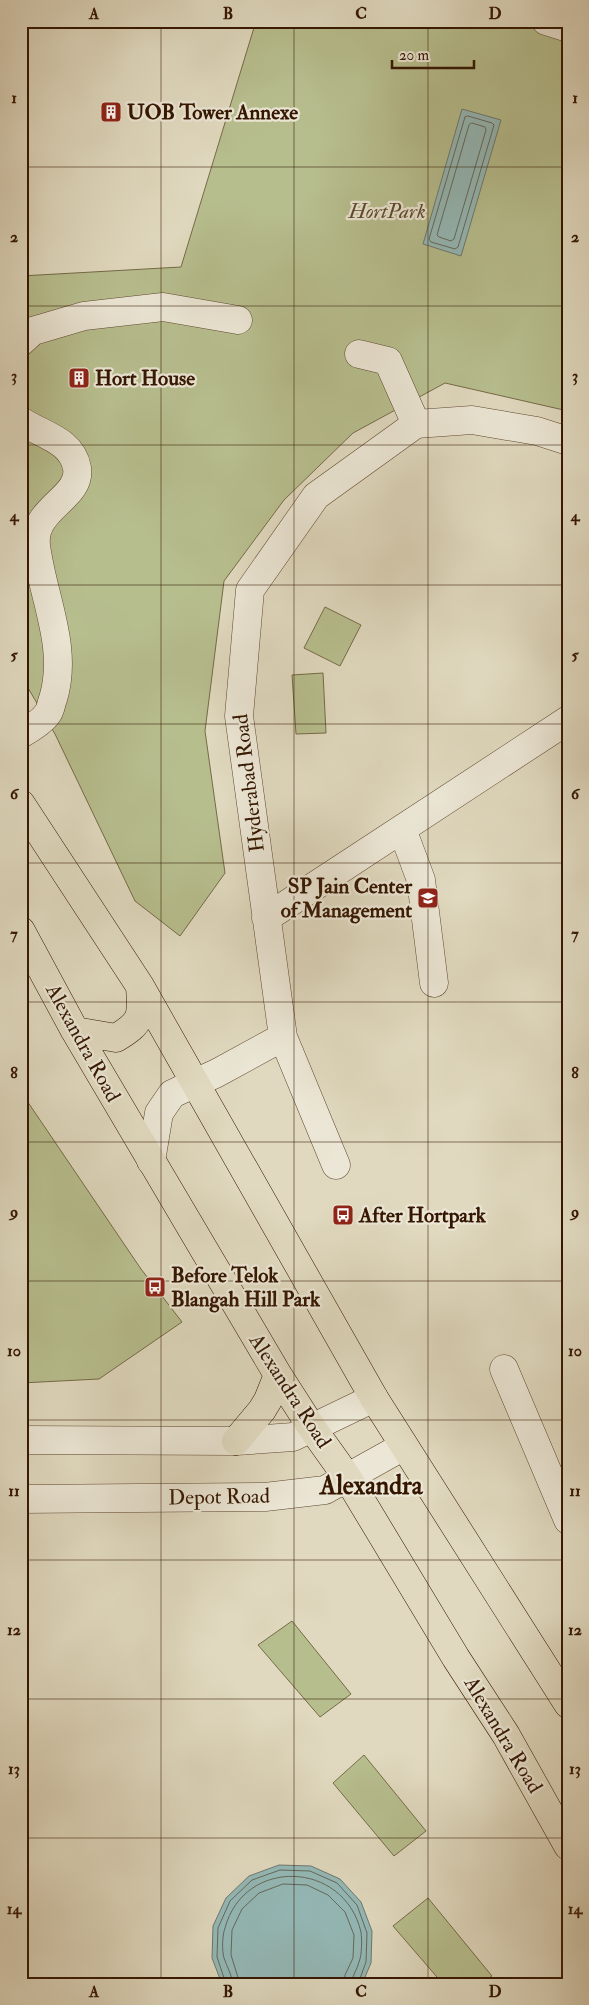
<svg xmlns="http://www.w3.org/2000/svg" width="589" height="2005" font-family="'IM FELL Double Pica',serif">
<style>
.green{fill:#b7be8e;stroke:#766a47}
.water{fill:#94b9b7;stroke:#6e786e}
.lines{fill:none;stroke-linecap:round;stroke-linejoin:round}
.shore{stroke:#64685c;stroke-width:1}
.minor-casing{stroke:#5f4730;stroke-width:29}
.major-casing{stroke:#341600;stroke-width:29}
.minor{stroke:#ebe6d5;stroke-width:28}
.major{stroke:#e0d9bf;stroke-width:28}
.grid{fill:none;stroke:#341600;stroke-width:1;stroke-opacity:0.55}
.labels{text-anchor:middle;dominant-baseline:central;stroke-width:4.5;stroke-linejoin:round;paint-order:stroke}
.poi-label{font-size:21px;font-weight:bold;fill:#341600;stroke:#ebe6d5;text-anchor:start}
.park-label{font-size:21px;font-style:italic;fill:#5b482b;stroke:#ebe6d5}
.street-label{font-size:21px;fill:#341600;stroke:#ebe6d5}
.district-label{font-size:26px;font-weight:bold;fill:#341600;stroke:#ebe6d5}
.neatline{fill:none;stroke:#341600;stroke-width:2}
.grid-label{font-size:16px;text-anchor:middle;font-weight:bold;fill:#341600}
</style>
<rect width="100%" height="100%" fill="#e0d9bf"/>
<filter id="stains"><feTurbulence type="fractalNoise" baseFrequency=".004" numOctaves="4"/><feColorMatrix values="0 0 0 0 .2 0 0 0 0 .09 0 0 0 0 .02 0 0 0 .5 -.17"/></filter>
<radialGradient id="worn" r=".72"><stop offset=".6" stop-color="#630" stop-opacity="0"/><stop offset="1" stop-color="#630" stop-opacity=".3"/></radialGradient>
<path class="green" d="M 256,21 L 568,21 L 568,411 L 445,383 L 353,433 L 284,500 L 224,581 L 205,731 L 225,873 L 180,936 L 135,901 L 55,734 L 21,676 L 21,276 L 181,267 Z
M 325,607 L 361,625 L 340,666 L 304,648 Z
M 323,673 L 326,733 L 296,734 L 292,675 Z
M 21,1092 L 141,1269 L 182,1322 L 99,1379 L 21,1383 Z
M 292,1621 L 351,1694 L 320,1717 L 258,1645 Z
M 364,1755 L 426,1831 L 394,1856 L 333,1783 Z
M 428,1898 L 492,1976 L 481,1984 L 443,1984 L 393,1926 Z"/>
<path class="water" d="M 462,109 L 501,120 L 461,256 L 423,244 Z
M 279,1865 L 311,1866 L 340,1879 L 361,1902 L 372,1931 L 371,1963 L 362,1984 L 222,1984 L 212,1958 L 213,1926 L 226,1898 L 249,1876 Z"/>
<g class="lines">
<path class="shore" d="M 468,116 L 492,123 L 494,125 L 458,247 L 455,249 L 431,242 L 429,239 L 465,117 Z
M 472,123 L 485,127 L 486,130 L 454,239 L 451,241 L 439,237 L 437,235 L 469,125 Z
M 226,1984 L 217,1957 L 218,1928 L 230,1901 L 252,1880 L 280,1870 L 310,1871 L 337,1883 L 357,1905 L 367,1933 L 366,1962 L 358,1984
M 233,1984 C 232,1975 227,1967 224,1958 C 222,1951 222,1936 225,1928 C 244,1857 344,1860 361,1932 C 362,1940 362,1955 359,1962 C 357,1970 352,1976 351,1984
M 240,1984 L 231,1955 L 232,1930 L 242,1909 L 259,1893 L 283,1884 L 307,1885 L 328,1895 L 345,1912 L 354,1935 L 353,1958 L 345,1975 L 344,1984"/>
<g class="minor-casing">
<path id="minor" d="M 546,21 L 568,28
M 21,342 L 33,331 L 84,316 L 163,307 L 238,320
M 359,354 L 388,361 L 416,424
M 21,421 C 42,435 72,440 77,468 C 82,498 32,508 36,545 C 42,596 69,647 53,699 C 51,703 51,709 48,713 C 42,722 30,729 21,734
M 402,829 L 421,880 L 434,983
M 266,918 L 568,720
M 151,1161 L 159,1113 L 172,1094 L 217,1073 L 283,1037
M 336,1165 L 283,1037 L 239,716 L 250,590 L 316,496 L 416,424 L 472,420 L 537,431 L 568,441
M 504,1369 L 568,1520
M 21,1440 L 236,1441 L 293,1437 L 374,1398
M 21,1499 L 265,1497 L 325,1490 L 404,1446"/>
</g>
<g class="major-casing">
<path id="major" d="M 21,804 L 140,986 L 374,1398 L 568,1704
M 21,931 L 75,1031 L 278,1375 L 312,1428 L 347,1477 L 456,1658 L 506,1735 L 568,1846
M 75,1031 L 116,1038 C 143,1022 142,1016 140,986
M 236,1441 L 262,1410 L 268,1400 L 278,1375"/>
</g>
<use href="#minor" class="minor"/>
<use href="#major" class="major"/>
</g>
<path class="grid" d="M 161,21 L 161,1984M 294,21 L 294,1984M 428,21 L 428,1984M 21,167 L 568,167M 21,306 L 568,306M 21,445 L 568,445M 21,585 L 568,585M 21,724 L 568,724M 21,863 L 568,863M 21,1002 L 568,1002M 21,1142 L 568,1142M 21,1281 L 568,1281M 21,1420 L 568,1420M 21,1560 L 568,1560M 21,1699 L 568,1699M 21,1838 L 568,1838"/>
<defs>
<g id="building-square" transform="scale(1.125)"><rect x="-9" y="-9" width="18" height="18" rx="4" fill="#8f2418" stroke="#ebe6d5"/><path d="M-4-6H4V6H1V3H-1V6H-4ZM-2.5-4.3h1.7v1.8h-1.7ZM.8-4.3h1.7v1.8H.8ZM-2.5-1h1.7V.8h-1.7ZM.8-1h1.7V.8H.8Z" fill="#fff"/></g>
<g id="school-square" transform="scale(1.125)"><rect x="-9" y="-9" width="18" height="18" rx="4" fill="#8f2418" stroke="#ebe6d5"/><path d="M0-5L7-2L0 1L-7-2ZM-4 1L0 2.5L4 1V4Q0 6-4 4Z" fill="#fff"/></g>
<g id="bus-square" transform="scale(1.125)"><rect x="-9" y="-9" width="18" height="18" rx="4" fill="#8f2418" stroke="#ebe6d5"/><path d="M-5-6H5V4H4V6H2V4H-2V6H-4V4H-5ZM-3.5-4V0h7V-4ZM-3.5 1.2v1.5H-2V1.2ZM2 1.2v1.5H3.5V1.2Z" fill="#fff"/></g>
</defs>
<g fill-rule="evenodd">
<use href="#building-square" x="111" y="112"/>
<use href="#building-square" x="79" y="378"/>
<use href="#school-square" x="428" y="898"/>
<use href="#bus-square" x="343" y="1215"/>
<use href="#bus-square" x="155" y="1287"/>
</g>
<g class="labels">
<g class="poi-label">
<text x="127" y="112">UOB Tower Annexe</text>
<text x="95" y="378">Hort House</text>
<text x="412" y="886" text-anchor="end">SP Jain Center<tspan x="412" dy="24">of Management</tspan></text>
<text x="359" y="1215">After Hortpark</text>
<text x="171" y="1275">Before Telok<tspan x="171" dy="24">Blangah Hill Park</tspan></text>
</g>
<g class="park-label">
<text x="387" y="211">HortPark</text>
</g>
<g class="street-label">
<text transform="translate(249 783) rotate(-97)">Hyderabad Road</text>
<text transform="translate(83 1043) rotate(61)">Alexandra Road</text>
<text transform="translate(290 1391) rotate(57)">Alexandra Road</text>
<text transform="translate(219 1497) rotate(-1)">Depot Road</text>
<text transform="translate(503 1735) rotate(59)">Alexandra Road</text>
</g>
<g class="district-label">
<text x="371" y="1486">Alexandra</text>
</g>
</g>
<rect width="589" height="2005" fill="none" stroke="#e0d9bf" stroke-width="55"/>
<path d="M392 60v8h82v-8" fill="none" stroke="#341600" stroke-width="2.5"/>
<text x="399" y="60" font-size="15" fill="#341600" stroke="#ebe6d5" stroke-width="4" paint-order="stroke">20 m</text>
<rect x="28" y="28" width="534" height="1950" class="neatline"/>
<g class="grid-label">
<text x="94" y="19">A</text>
<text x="228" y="19">B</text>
<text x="361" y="19">C</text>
<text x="495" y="19">D</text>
<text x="14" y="103">1</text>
<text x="575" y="103">1</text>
<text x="14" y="242">2</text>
<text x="575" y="242">2</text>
<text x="14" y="381">3</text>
<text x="575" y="381">3</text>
<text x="14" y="521">4</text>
<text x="575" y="521">4</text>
<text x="14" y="660">5</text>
<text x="575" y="660">5</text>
<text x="14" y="799">6</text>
<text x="575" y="799">6</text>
<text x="14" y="939">7</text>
<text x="575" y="939">7</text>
<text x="14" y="1078">8</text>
<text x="575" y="1078">8</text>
<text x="14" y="1217">9</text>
<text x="575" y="1217">9</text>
<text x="14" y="1356">10</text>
<text x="575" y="1356">10</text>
<text x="14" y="1496">11</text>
<text x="575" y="1496">11</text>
<text x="14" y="1635">12</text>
<text x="575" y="1635">12</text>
<text x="14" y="1774">13</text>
<text x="575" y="1774">13</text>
<text x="14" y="1914">14</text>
<text x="575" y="1914">14</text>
<text x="94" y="1997">A</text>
<text x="228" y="1997">B</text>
<text x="361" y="1997">C</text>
<text x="495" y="1997">D</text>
</g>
<rect width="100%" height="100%" filter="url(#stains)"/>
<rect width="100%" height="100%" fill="url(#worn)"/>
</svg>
